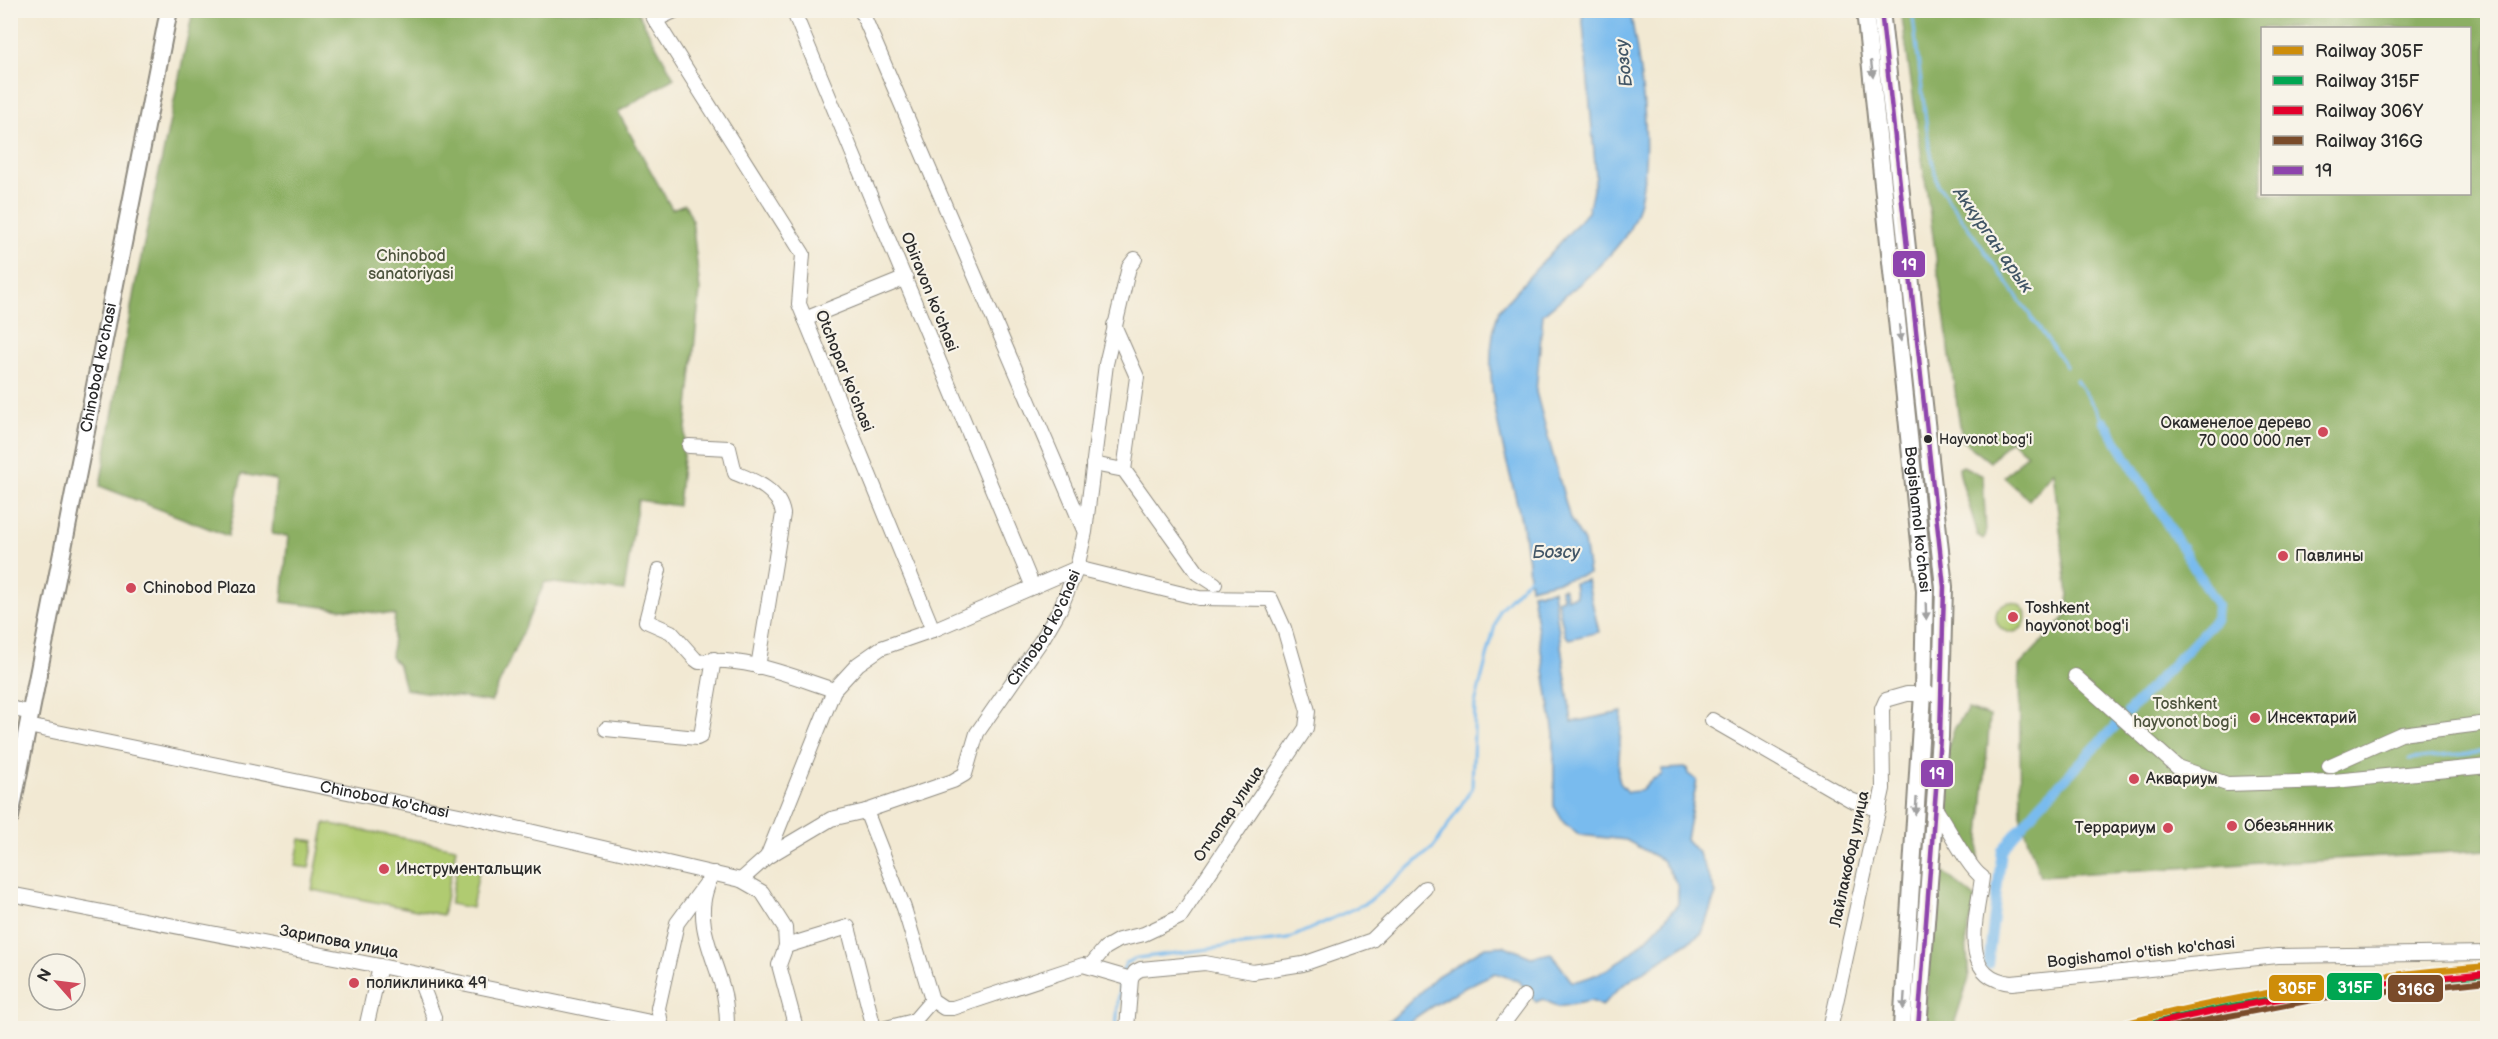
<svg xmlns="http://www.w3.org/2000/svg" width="2498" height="1039" font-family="'Balsamiq Sans',sans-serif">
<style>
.green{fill:#b0cb71;stroke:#6e7b4e;stroke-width:1.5}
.forest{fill:#8caf63;stroke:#5c6d47;stroke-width:1.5;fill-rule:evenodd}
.water{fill:#79bbee;stroke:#52738c;stroke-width:1.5}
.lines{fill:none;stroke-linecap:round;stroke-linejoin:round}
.stream{stroke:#79bbee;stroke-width:3}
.canal{stroke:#79bbee;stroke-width:10}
.minor-casing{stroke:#8e8a7f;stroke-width:16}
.major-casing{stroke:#8e8a7f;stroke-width:20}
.minor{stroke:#fff;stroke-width:14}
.major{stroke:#fff;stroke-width:16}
.bus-1-casing{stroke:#f7f3e8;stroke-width:9}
.bus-1{stroke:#8e44ad;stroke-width:4.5}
.rail-1-casing{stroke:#f7f3e8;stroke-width:10}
.rail-2-casing{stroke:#f7f3e8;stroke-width:10}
.rail-3-casing{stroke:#f7f3e8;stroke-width:10}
.rail-4-casing{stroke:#f7f3e8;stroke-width:10}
.rail-1{stroke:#ce8d09;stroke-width:6}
.rail-2{stroke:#00a651;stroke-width:6}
.rail-3{stroke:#e4002b;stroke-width:6}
.rail-4{stroke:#7a4b2a;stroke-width:6}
.oneway{fill:#a0a0a0}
.poi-dot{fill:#d1495b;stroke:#f7f3e8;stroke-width:2}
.bus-dot{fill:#2b2b2b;stroke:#f7f3e8;stroke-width:2}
.labels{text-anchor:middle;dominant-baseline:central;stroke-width:4.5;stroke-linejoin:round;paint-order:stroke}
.bus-label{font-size:14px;fill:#2b2b2b;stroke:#f7f3e8;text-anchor:start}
.park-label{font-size:16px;fill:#4c533c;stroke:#f7f3e8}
.street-label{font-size:16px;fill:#2b2b2b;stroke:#f7f3e8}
.poi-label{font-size:16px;fill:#2b2b2b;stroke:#f7f3e8;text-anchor:start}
.water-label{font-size:18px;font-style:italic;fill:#425666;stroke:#f7f3e8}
.line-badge{stroke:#f7f3e8;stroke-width:2}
.badge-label{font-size:16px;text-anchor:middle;font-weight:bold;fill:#fff}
</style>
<rect width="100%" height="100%" fill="#f7f3e8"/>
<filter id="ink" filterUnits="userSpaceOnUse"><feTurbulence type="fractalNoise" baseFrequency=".0167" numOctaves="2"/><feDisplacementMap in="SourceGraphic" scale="12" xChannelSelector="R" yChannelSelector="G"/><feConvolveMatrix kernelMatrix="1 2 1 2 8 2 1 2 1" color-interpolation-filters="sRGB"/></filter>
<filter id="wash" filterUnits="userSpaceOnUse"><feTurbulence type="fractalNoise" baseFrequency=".008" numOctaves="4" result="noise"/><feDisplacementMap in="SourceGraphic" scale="24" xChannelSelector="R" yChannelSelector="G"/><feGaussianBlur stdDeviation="1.35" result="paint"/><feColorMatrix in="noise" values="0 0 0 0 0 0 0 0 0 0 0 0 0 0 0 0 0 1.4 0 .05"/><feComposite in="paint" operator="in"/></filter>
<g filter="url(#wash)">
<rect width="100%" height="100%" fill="#f2e9d3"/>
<path class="green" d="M1996 617a15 15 0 1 1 30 0a15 15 0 1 1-30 0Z
M 325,823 L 456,848 L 443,915 L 312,890 Z
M 300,839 L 314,841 L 309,868 L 295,866 Z
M 458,861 L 480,865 L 472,908 L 450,904 Z"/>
<path class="forest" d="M 193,11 L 637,11 L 674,78 L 618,112 L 672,209 L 685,204 L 692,219 L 700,291 L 678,506 L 638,500 L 624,591 L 545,582 L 491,702 L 405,689 L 399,666 L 391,657 L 395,615 L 282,602 L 288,536 L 272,534 L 276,480 L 242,474 L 228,536 L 100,486 L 134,291 Z
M 1901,11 L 2487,11 L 2487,850 L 2040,876 L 2021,820 L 2019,666 L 2070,612 L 2053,471 L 2029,500 L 2004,477 L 2027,454 L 2010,440 L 1990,462 L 1962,440 ZM 2262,28 L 2470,28 L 2470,194 L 2262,194 Z
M 1963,466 L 1983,476 L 1986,535 L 1983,539 L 1978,535 L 1960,475 L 1959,468 Z
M 1968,709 L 1990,716 L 1978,861 L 1945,812 L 1944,759 L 1954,729 Z
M 1936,866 L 1976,899 L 1966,939 L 1969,978 L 1955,1021 L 1957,1028 L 1924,1028 Z"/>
<path class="water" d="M 1582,11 L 1630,11 C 1641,69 1662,189 1623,239 C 1601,268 1571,291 1543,314 L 1536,392 L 1570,519 L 1584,542 L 1589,574 L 1530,588 C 1529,575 1528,560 1526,547 C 1515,471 1473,386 1499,310 L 1588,212 L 1596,176 Z
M 1587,580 L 1599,632 L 1569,639 L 1565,635 L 1557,600 L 1563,598 L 1560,589 L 1564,588 L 1567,598 L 1576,596 L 1574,583 Z
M 1553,590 L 1572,722 L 1622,712 L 1618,775 L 1620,783 L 1628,792 L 1640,791 L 1651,780 L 1662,775 L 1662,769 L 1687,768 L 1688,774 L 1697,780 L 1686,839 L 1699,854 L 1716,893 L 1702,933 L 1620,987 L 1602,1006 L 1591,1001 L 1558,1007 L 1543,999 L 1536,1002 L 1519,981 L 1495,973 C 1462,988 1429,1005 1402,1028 L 1377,1028 L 1393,1018 L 1437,976 L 1485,947 L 1505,946 L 1531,957 L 1551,953 L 1572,982 C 1618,973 1649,939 1678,904 L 1678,885 L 1662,860 L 1626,840 L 1580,835 L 1564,823 L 1554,806 L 1554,734 L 1532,593 Z"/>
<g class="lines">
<path class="stream" d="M 1912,10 L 1929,145 L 1938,185 L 2066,366
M 2076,380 L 2104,421
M 2409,759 L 2488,751
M 1122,973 L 1126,963 L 1137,958 L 1288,939 L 1368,902 L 1434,847 L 1472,788 L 1475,704 L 1499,610 L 1531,576
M 1116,1028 L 1120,979"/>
<path class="canal" d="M 2104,421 L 2217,605 L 2216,619 L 2128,712
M 1988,965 L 2002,850 L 2039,806 L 2117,724"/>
</g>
</g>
<g filter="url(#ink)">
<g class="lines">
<g class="minor-casing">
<g id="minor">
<path d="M 649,10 L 803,254 L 799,304 L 933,630"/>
<path d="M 793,10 L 1033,587"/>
<path d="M 861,10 L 1084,530"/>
<path d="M 655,20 L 677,10"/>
<path d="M 805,319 L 906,278"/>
<path d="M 1114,325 L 1137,377 L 1124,470"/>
<path d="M 689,446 L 729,448 L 735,473 C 755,481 779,490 783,514 L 758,667"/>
<path d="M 1093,464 L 1124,470 L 1198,573 L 1215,584"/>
<path d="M 659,570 L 646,621 L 671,632 L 695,659 L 699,662 C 743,655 793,677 834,690"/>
<path d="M 2075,676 L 2177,767 L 2227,784 L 2334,781 L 2488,766"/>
<path d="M 10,708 L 31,713"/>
<path d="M 1712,720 L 1851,800 L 1879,810"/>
<path id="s1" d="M 28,726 L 464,816 L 741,880 L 762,892 L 785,928 L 786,946 L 779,965 L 796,1028"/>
<path d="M 606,729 L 697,738 L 701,736 L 714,659"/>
<path d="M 2329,766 L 2401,734 L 2488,723"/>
<path d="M 1935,808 C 1947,825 1968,868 1982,877 C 1978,914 1956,978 2012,983 L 2278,956 L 2488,953"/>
<path d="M 866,811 L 904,908 L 932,1000 L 944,1008 L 953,1008 L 1083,965 L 1131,979"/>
<path id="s2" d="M 767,857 L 831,819 L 866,811 L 953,781 L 965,774 L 977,733 L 1043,638 L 1060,609 L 1077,568 L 1085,532 L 1106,364 L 1129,267 L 1135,259"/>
<path d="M 741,880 L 767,857 L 834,690 L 858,664 L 881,648 L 933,630 L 1077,568 L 1199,598 L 1271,599 L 1284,628 L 1308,711 L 1306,728 L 1180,917 L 1144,934 L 1119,940 L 1105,948 L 1090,966"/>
<path d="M 708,885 C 694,920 712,952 722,986 C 726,1000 727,1014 727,1028"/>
<path d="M 10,894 L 380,966 L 660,1024"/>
<path d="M 786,946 L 848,927 L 874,1028"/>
<path d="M 418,975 L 434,1017 L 433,1028"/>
<path d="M 366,1028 L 380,966"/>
<path d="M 662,1028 L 658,1008 L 677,923 L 714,873"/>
<path d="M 886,1028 L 914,1021 L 932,1000"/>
<path d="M 1127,1028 L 1131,979 L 1135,972 L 1141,969 L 1205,963 L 1253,972 L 1303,964 L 1372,940 L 1425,888"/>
<path d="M 1500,1028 L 1524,996"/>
<path d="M 1833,1028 L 1831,1025 L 1883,789 L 1882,709 L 1886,700 L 1907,694 L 1931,694"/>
</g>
</g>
<g class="major-casing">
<g id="major">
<path id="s3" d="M 1865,10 L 1925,591 L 1923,693 L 1902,1028"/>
<path d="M 1881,10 L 1944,587 L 1940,737 L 1918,1028"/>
<path id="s4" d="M 10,817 L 169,10"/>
</g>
</g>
<use href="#minor" class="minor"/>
<use href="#major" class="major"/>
<g class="bus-1-casing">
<path id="bus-1" d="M 1881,10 L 1944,587 L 1940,737 L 1918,1028"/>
</g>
<use href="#bus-1" class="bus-1"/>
<g class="rail-1-casing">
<path id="rail-1" d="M 2108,1028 C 2233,994 2359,976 2488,966"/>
</g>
<g class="rail-2-casing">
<path id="rail-2" d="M 2135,1028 C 2250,997 2369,983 2488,974"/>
</g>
<g class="rail-3-casing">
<path id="rail-3" d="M 2137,1028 C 2253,1000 2369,983 2488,973"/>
</g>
<g class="rail-4-casing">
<path id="rail-4" d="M 2166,1028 L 2312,1000 L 2488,981"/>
</g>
<use href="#rail-1" class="rail-1"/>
<use href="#rail-2" class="rail-2"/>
<use href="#rail-3" class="rail-3"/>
<use href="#rail-4" class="rail-4"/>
</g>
<defs><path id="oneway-solid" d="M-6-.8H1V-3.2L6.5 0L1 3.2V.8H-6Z" transform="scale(1.5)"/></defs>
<g class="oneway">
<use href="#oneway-solid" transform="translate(1872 69) rotate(83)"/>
<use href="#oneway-solid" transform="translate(1900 333) rotate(84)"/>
<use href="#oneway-solid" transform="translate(1926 611) rotate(88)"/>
<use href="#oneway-solid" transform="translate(1916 806) rotate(94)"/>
<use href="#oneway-solid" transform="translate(1904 1001) rotate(94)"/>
</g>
</g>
<g class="poi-dot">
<circle cx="2323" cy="432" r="6"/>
<circle cx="2283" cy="556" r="6"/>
<circle cx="131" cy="588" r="6"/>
<circle cx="2013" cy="617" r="6"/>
<circle cx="2255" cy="718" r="6"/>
<circle cx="2134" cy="779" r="6"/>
<circle cx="2232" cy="826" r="6"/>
<circle cx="2168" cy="828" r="6"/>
<circle cx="384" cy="869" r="6"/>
<circle cx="354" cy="983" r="6"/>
</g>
<circle class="bus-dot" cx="1928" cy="439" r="5"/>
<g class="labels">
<g class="bus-label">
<text x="1939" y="439">Hayvonot bog'i</text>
</g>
<g class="park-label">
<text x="411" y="256">Chinobod<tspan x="411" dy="18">sanatoriyasi</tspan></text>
<text x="2185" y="704">Toshkent<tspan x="2185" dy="18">hayvonot bogʻi</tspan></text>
</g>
<g class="street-label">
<text transform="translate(929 292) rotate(68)">Obiravon ko'chasi</text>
<text stroke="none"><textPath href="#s4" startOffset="458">Chinobod ko'chasi</textPath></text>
<text transform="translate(844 371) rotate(68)">Otchopar ko'chasi</text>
<text stroke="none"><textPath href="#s3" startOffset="512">Bogishamol ko'chasi</textPath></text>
<text stroke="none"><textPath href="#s2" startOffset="384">Chinobod ko'chasi</textPath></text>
<text stroke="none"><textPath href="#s1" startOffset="364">Chinobod ko'chasi</textPath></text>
<text transform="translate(1229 814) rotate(-56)">Отчопар улица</text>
<text transform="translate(1850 859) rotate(-78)">Лайлакобод улица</text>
<text transform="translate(339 942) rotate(11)">Зарипова улица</text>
<text transform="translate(2141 953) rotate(-6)">Bogishamol o'tish ko'chasi</text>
</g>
<g class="poi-label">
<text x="2311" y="423" text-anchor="end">Окаменелое дерево<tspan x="2311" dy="18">70 000 000 лет</tspan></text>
<text x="2295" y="556">Павлины</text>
<text x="143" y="588">Chinobod Plaza</text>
<text x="2025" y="608">Toshkent<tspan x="2025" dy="18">hayvonot bog'i</tspan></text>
<text x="2267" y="718">Инсектарий</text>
<text x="2146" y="779">Аквариум</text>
<text x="2244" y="826">Обезьянник</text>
<text x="2156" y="828" text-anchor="end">Террариум</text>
<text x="396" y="869">Инструментальщик</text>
<text x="366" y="983">поликлиника 49</text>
</g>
<g class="water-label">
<text transform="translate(1624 63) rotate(-96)">Бозсу</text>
<text transform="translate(1993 240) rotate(55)">Аккурган арык</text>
<text x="1556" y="552">Бозсу</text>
</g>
</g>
<g class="line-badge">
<rect x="1892" y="250" width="34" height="28" rx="6" fill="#8e44ad"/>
<rect x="1920" y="759" width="34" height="29" rx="6" fill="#8e44ad"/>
<rect x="2326" y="972" width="57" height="29" rx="6" fill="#00a651"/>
<rect x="2268" y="974" width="57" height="28" rx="6" fill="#ce8d09"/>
<rect x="2387" y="974" width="57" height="29" rx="6" fill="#7a4b2a"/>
</g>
<g class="badge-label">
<text x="1909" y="270">19</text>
<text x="1937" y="779">19</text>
<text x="2355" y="993">315F</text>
<text x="2297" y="994">305F</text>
<text x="2416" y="995">316G</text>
</g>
<rect width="2498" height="1039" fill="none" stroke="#f7f3e8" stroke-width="36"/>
<rect x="2261" y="27" width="210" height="168" fill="#f7f3e8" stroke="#a5a39c" stroke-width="1.5"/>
<rect x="2273" y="46" width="30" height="9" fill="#ce8d09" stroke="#a5a39c" stroke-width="1.5"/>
<text x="2315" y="57" font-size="18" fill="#2b2b2b">Railway 305F</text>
<rect x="2273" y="76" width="30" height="9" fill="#00a651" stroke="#a5a39c" stroke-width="1.5"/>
<text x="2315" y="87" font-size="18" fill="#2b2b2b">Railway 315F</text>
<rect x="2273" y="106" width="30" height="9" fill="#e4002b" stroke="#a5a39c" stroke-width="1.5"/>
<text x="2315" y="117" font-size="18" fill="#2b2b2b">Railway 306Y</text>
<rect x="2273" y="136" width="30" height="9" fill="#7a4b2a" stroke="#a5a39c" stroke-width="1.5"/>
<text x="2315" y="147" font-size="18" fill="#2b2b2b">Railway 316G</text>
<rect x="2273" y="166" width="30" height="9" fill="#8e44ad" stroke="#a5a39c" stroke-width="1.5"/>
<text x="2315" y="177" font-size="18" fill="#2b2b2b">19</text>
<g transform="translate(57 982) rotate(298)"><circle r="28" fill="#f7f3e8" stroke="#a5a39c" stroke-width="1.5"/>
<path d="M0-4.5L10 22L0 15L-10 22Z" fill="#d1495b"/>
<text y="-9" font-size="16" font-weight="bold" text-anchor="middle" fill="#2b2b2b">N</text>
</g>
</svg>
